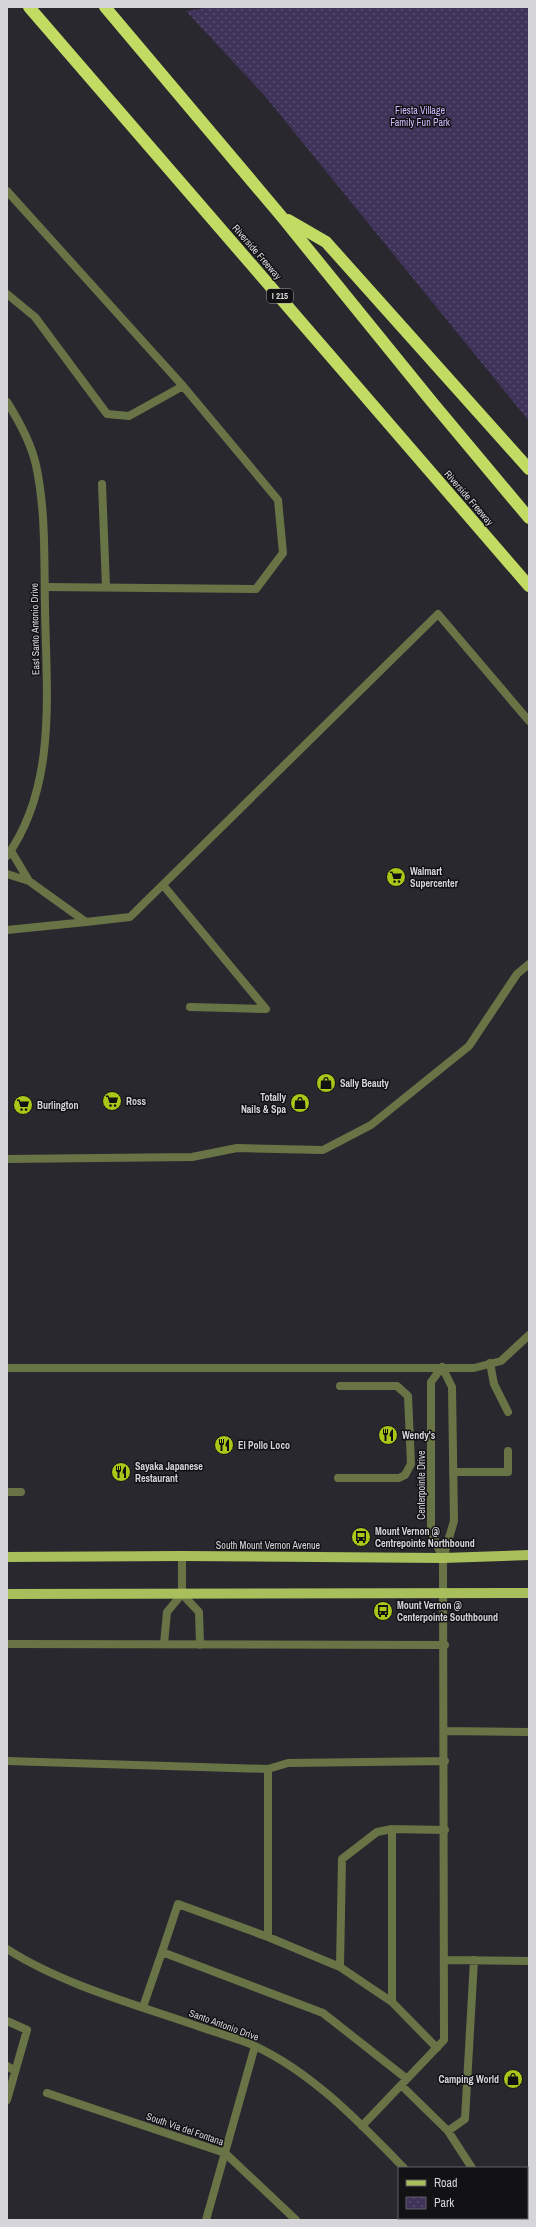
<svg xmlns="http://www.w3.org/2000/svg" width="536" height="2227" font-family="'Archivo Narrow',sans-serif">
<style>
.park{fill:url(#park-dots)}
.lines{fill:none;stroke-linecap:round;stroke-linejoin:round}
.service{stroke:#697446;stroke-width:8}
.minor{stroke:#697446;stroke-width:8}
.primary{stroke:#a8bf5c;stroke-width:10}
.motorway{stroke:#c2dc63;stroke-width:12}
.labels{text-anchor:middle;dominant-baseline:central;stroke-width:3;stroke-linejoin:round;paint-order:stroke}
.shield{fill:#121114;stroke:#9b9a9f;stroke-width:1}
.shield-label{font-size:9px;font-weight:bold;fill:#d6d5da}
.park-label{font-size:10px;fill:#cfbbff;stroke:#121114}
.street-label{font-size:10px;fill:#d6d5da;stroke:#121114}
.poi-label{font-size:10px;font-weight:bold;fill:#d6d5da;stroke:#121114;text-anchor:start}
</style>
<defs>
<pattern id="park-dots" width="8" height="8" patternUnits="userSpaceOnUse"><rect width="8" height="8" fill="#40335a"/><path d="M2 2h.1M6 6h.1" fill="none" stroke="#5b5071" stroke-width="1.8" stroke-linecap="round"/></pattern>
</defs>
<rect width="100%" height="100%" fill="#2a282f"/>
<path class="park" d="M 211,7 L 529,7 L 529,421 L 264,95 L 186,11 Z"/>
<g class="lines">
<path class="service" d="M 7,191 L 183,386 L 278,500 L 283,553 L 256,589 L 45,587
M 7,294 L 35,317 L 107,414 L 129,416 L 183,386
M 102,484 L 106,587
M 11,851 L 29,881
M 7,874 L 29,881 L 86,922 L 130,917 L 438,614 L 529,721
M 163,885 L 266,1009 L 190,1007
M 7,930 L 86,922
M 7,1159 L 192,1157 L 237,1148 L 323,1150 L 371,1125 L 469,1046 L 517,974 L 529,964
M 490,1363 L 494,1384 L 508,1412
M 442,1367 L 431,1382 L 431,1532 L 443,1558
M 7,1368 L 474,1368 L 501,1361 L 529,1335
M 453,1472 L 508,1472 L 508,1451
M 338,1478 L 399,1478 L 405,1475 L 411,1464 L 408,1396 L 397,1386 L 340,1386
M 7,1492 L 21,1492
M 182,1594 L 199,1612 L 200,1645
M 7,1644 L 445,1645
M 164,1644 L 167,1612 L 182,1594 L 182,1556
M 445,1731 L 529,1732
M 7,1761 L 268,1769 L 268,1937
M 268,1769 L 288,1763 L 445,1761
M 392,1829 L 445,1830
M 444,1960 L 529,1961
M 340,1967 L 342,1859 L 377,1832 L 392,1829 L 392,2002 L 340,1967 L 268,1937 L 178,1904 L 162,1952 L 323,2013 L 407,2079
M 392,2002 L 437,2048
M 143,2007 L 162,1952
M 7,2021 L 27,2030 L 7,2100
M 7,2066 L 15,2071
M 401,2085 L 448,2131 L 465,2119 L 474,1960
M 362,2126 L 444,2040 L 443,1558 L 454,1521 L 452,1387 L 442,1367
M 448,2131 L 472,2168
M 527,2216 L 529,2216"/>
<path class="minor" d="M 7,402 C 19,421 31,443 36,465 C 46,512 44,559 45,607 C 46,689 58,785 7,856
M 7,1949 C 64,1986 145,2007 209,2030 C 224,2035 240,2039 255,2046 C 313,2073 360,2123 404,2168
M 47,2093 L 225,2153 L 296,2220
M 453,2218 L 455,2220
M 206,2220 L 255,2046"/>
<path class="primary" d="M 7,1557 L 182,1556 L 443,1558 L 529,1555
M 7,1594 L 529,1593"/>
<path class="motorway" d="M 29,7 L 529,586
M 105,7 L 282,217 L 432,402 L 529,518
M 288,220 L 326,242 L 529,469"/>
</g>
<defs>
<g id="supermarket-disc" transform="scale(1)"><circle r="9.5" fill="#a9c719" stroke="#121114"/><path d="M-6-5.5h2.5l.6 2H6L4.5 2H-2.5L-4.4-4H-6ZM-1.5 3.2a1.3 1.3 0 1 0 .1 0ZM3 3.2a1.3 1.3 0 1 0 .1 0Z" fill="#111"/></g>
<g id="shop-disc" transform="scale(1)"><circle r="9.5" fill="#a9c719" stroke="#121114"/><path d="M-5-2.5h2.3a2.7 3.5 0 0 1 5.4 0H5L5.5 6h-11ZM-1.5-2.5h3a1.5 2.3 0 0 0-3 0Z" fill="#111"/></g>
<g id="restaurant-disc" transform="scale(1)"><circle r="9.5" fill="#a9c719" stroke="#121114"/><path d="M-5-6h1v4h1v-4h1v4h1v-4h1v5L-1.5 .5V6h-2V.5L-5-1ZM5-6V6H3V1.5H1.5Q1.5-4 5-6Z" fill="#111"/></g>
<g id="bus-disc" transform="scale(1)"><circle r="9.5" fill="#a9c719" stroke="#121114"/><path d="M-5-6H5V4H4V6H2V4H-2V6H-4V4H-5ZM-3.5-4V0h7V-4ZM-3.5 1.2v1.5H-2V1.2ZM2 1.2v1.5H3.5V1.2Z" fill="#111"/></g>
</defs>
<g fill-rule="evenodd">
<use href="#supermarket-disc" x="396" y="877"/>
<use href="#shop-disc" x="326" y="1083"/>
<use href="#supermarket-disc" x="112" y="1101"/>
<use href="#shop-disc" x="300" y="1103"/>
<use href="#supermarket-disc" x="23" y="1105"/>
<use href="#restaurant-disc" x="388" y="1435"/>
<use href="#restaurant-disc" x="224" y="1445"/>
<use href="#restaurant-disc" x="121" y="1472"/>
<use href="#bus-disc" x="361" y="1537"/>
<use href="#bus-disc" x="383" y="1611"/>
<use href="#shop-disc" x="513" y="2079"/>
</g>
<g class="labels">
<rect class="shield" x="267" y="289" width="26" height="14" rx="3"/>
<g class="shield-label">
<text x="280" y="296">I 215</text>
</g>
<g class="park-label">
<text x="420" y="110">Fiesta Village<tspan x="420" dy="12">Family Fun Park</tspan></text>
</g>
<g class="street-label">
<text transform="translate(257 252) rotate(49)">Riverside Freeway</text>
<text transform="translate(469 498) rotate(49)">Riverside Freeway</text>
<text transform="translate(35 629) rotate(-91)">East Santo Antonio Drive</text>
<text transform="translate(421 1485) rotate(-90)">Centerpointe Drive</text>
<text x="268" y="1545">South Mount Vernon Avenue</text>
<text transform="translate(224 2025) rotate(20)">Santo Antonio Drive</text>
<text transform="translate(185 2129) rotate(19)">South Via del Fontana</text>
</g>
<g class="poi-label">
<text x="410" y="871">Walmart<tspan x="410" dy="12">Supercenter</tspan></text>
<text x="340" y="1083">Sally Beauty</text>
<text x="286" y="1097" text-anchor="end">Totally<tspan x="286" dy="12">Nails &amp; Spa</tspan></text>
<text x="126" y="1101">Ross</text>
<text x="37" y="1105">Burlington</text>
<text x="402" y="1435">Wendy's</text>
<text x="238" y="1445">El Pollo Loco</text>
<text x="135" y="1466">Sayaka Japanese<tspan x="135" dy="12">Restaurant</tspan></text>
<text x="375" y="1531">Mount Vernon @<tspan x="375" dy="12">Centrepointe Northbound</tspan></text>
<text x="397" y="1605">Mount Vernon @<tspan x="397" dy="12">Centerpointe Southbound</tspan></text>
<text x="499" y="2079" text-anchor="end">Camping World</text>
</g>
</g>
<rect width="536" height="2227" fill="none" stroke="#d6d5da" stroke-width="16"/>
<rect x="398" y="2167" width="130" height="52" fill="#121114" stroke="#605f63"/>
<rect x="406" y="2180" width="20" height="6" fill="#a8bf5c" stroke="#605f63"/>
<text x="434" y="2187" font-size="12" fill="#d6d5da">Road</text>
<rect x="406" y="2197" width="20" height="12" fill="url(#park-dots)" stroke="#605f63"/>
<text x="434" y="2207" font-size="12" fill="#d6d5da">Park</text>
</svg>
